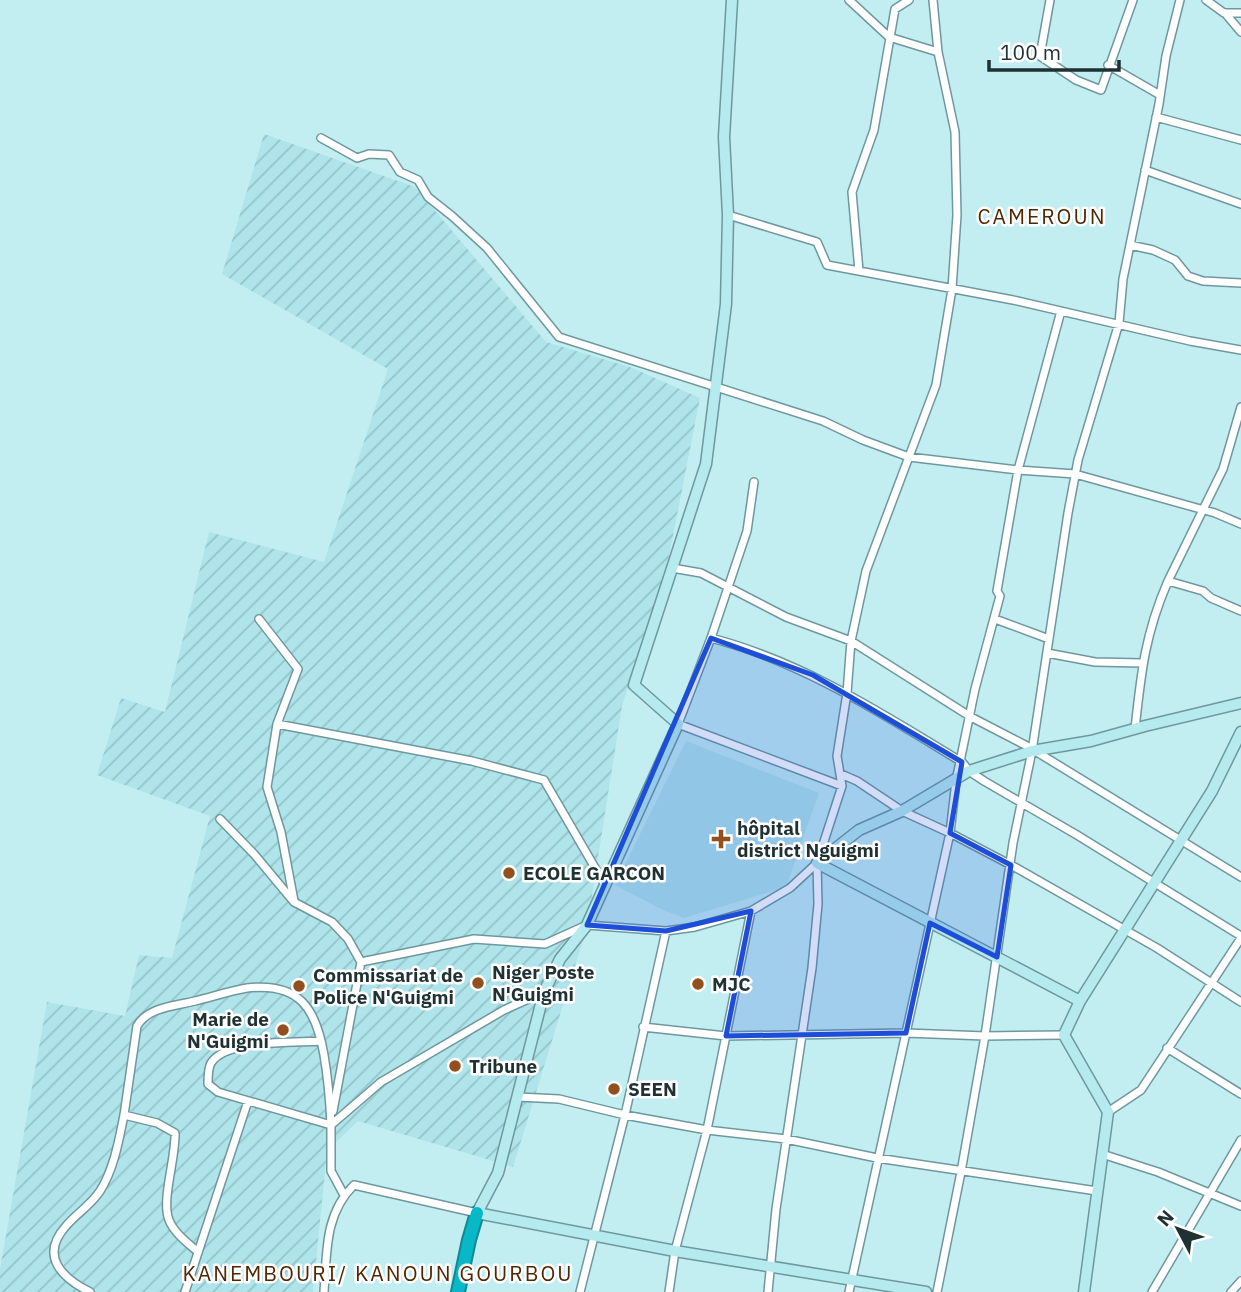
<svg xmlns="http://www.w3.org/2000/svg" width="1241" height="1292" font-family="'IBM Plex Sans',sans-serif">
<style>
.built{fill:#aee4ea}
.industrial{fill:url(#industrial-furrows)}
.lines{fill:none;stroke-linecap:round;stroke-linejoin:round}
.street-casing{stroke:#6e989d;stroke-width:10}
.secondary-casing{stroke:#6e989d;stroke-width:13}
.highway-casing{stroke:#108992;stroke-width:16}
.street{stroke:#fff;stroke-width:7}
.secondary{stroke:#b5eaee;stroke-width:10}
.highway{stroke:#08b8c6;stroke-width:12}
.marked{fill:#1d4ed8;fill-opacity:0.2;stroke:#1d4ed8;stroke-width:5;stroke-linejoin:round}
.poi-dot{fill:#92501e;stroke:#fff;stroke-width:2.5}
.labels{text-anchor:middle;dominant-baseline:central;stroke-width:5;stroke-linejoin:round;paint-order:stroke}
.poi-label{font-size:19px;font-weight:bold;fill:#1f3132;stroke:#fff;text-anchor:start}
.neighbourhood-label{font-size:21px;letter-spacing:2px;fill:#522601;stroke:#fff}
</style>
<defs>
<pattern id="industrial-furrows" width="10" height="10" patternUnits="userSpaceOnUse" patternTransform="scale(1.75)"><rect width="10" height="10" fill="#aee4ea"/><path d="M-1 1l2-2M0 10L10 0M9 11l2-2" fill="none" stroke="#95c4c9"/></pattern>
</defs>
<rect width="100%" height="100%" fill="#c2eef2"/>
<path class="built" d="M 686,741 L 819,793 L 786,887 L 684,918 L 661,909 L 615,885 Z"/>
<path class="industrial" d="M 264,134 L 415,187 L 546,342 L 630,367 L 700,398 L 667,566 L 622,706 L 587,927 L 513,1167 L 358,1121 L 327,1151 L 313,1292 L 0,1292 L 0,1269 L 47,1002 L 125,1016 L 139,955 L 172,958 L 210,816 L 97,775 L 121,698 L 165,712 L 209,532 L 324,562 L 388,369 L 222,274 Z"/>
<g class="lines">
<g class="street-casing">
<path id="street" d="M 849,0 L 889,37 L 938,52
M 1050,0 L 1040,56 L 1076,80 L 1101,90 L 1133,0
M 1206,0 L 1224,13 L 1241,13
M 1225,13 L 1241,32
M 1108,65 L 1160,95
M 1156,117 L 1241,140
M 321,138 L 357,158 L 369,154 L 389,155 L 400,172 L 418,180 L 428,197 L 452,216 L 487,248 L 559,337 L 823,421 L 863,440 L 909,457 L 1018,470 L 1075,474 L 1215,513 L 1241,524
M 1145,170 L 1241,204
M 728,215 L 817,242 L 827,265 L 1013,300 L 1190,341 L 1241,350
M 1130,245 L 1153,250 L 1175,260 L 1188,276 L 1203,281 L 1241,283
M 859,271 L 852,192 L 874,130 L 895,9 L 909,0
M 1241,407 L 1223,469 L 1168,581 L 1203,591 L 1211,598 L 1241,611
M 754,482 L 747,531 L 711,638 L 678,724 L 842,786
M 672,568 L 701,573 L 786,617 L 851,641 L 971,717 L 1027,746 L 1241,877
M 259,619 L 298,669 L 277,724 L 267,787 L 281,832 L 294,901
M 995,619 L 1049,639
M 711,638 C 803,662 881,713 962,762 L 969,771 L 984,781 L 1077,835 L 1241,936
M 1047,653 L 1095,662 L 1142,663
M 277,724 L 472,761 L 544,780 L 605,885
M 1135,729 C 1141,673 1145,634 1168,581
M 841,774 L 857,781 L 902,811 L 950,833 L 1011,865 L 1157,948 L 1241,1002
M 220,819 L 254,854 L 294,902 L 332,922 L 348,939 L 361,962 L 333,1111
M 361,962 L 474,939 L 545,944 L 587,925 L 666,931 L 695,927 L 751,911 L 790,888 L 817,863
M 643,1027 L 726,1036 L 906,1033 L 985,1036 L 1064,1035
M 321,1041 C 296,1043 226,1039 211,1063 C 208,1068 208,1078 208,1084 L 218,1092 L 331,1125
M 1167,1048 L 1241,1094
M 518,1097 L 559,1099 L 625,1115 L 707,1130 L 786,1139 L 877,1158 L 1097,1191
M 1108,1112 L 1141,1090 L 1241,938
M 124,1115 L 137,1026 C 148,1007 175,1006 195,1001 C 212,997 229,991 247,988 C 299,982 316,1008 324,1055 C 328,1079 330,1101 331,1125
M 1102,1154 L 1158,1172 L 1241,1206
M 344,1195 L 331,1171 L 331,1125 L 381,1082 L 504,1010 L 544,992
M 90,1292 C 62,1278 39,1256 66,1226 C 76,1214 91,1205 100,1191 C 114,1169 119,1140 124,1115 L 157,1123 L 175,1133 C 176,1158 161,1200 169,1220 C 174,1233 188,1243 198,1252
M 185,1292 L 248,1101
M 324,1292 C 327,1254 324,1214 354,1185 L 477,1213
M 580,1292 L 625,1115 L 666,931
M 669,1292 L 675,1251 L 707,1130 L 751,911
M 768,1292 L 776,1209 L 812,968 L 818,904 L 817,863 L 842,786 L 837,756 L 847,693 L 851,641 L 866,571 L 936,385 L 952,289 L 957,215 L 955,132 L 938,52 L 933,0
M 849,1292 L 950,833 L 956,781 L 975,689 L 1000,596 L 997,591 L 1018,470 L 1061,311
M 937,1292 L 961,1172 L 985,1036 L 1013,843 L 1032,751 L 1068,513 L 1078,460 L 1119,323 L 1123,279 L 1159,104 L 1166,56 L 1180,0
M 1152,1292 L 1241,1140
M 1231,1292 L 1241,1281"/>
</g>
<g class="secondary-casing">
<path id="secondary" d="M 732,0 L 724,137 L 728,215 L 726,304 L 706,464 L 634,685 L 678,724 L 587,925 L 560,959 L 544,992 L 498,1173 L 477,1213 L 675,1251 L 926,1292
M 1080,1001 L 817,863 L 859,830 L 902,811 L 969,771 L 1032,751 L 1091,741 L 1145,726 L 1241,703
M 1084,1292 L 1108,1112 L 1064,1035 L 1080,1001 L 1212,791 L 1241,732"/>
</g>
<g class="highway-casing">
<path id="highway" d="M 458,1292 L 469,1240 L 477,1213"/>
</g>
<use href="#street" class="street"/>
<use href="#secondary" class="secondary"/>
<use href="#highway" class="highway"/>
</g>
<path class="marked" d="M 711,638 L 813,675 L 962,762 L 950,833 L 1011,865 L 997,957 L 930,923 L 906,1033 L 726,1036 L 751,911 L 666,931 L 587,925 Z"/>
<g class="poi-dot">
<path d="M717.5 828.5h7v7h7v7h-7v7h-7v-7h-7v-7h7z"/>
<circle cx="509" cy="873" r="7"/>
<circle cx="478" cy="983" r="7"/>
<circle cx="698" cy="984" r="7"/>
<circle cx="299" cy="986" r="7"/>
<circle cx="283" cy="1030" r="7"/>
<circle cx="455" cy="1066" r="7"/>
<circle cx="614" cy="1089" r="7"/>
</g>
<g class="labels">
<g class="poi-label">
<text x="737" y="828">hôpital<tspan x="737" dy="22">district Nguigmi</tspan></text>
<text x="523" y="873">ECOLE GARCON</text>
<text x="492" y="972">Niger Poste<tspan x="492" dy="22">N'Guigmi</tspan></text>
<text x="313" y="975">Commissariat de<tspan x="313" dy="22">Police N'Guigmi</tspan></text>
<text x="712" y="984">MJC</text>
<text x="269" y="1019" text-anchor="end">Marie de<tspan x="269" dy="22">N'Guigmi</tspan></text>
<text x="469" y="1066">Tribune</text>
<text x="628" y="1089">SEEN</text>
</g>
<g class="neighbourhood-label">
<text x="1042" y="216">CAMEROUN</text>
<text x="378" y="1273">KANEMBOURI/ KANOUN GOURBOU</text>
</g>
</g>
<g transform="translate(1178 1229) rotate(311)" stroke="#ffffff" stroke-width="5" paint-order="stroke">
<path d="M0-5L12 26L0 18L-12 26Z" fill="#1f3132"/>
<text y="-10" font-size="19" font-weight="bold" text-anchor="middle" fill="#1f3132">N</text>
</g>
<path d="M989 60v10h130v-10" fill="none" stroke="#1f3132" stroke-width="3.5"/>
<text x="1000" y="60" font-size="21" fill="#1f3132" stroke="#ffffff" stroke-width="5" paint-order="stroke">100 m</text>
</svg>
